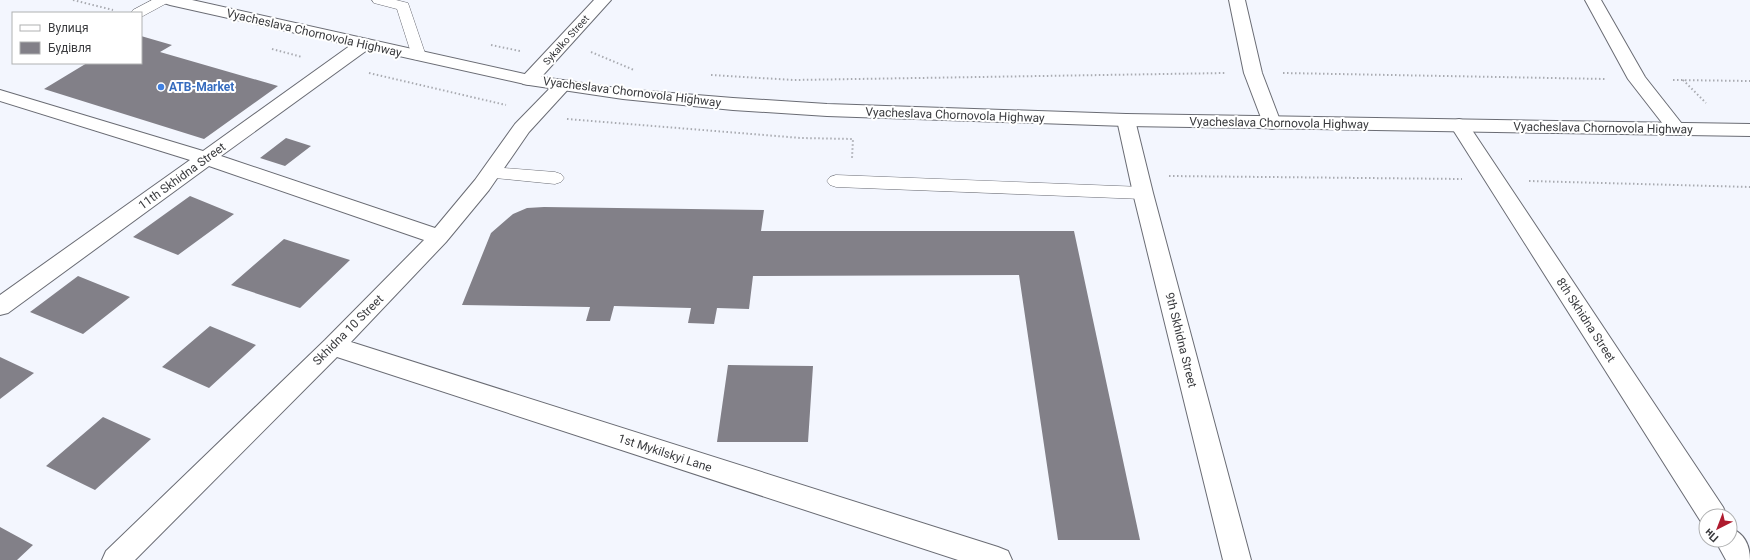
<svg xmlns="http://www.w3.org/2000/svg" width="1750" height="560" font-family="Roboto,sans-serif">
<style>
.building{fill:#828088}
.lines{fill:none;stroke-linecap:round;stroke-linejoin:round}
.lane-casing{stroke:#6a6c74;stroke-width:1}
.street-casing{stroke:#6a6c74;stroke-width:2}
.primary-casing{stroke:#6a6c74;stroke-width:2}
.path{stroke:#a9abb1;stroke-width:2;stroke-dasharray:1.5 2.5;stroke-linecap:butt}
.lane{fill:#fff;fill-rule:evenodd}
.street{fill:#fff;fill-rule:evenodd}
.primary{fill:#fff;fill-rule:evenodd}
.shop-dot{fill:#3f7fe0;stroke:#fff;stroke-width:1.5}
.labels{text-anchor:middle;dominant-baseline:central;stroke-width:4;stroke-linejoin:round;paint-order:stroke}
.far-street-label{font-size:10px;fill:#3a3b3e;stroke:#fff}
.street-label{font-size:12px;fill:#3a3b3e;stroke:#fff}
.shop-label{font-size:12px;font-weight:bold;fill:#366cbe;stroke:#fff;text-anchor:start}
</style>
<rect width="100%" height="100%" fill="#f3f6fe"/>
<path class="building" d="M 141,36 L 172,45 L 160,52 L 278,86 L 204,139 L 44,89 L 87,63 L 141,63 Z
M 286,138 L 311,146 L 285,166 L 260,158 Z
M 190,196 L 234,214 L 178,255 L 133,237 Z
M 544,207 L 764,210 L 761,231 L 1074,231 L 1140,540 L 1058,540 L 1019,275 L 753,276 L 749,309 L 717,308 L 714,324 L 688,323 L 691,308 L 614,306 L 610,321 L 586,321 L 590,307 L 462,305 L 491,233 L 513,214 L 527,208 Z
M 284,239 L 350,260 L 300,308 L 231,285 Z
M 78,276 L 130,297 L 83,334 L 30,312 Z
M 210,326 L 256,345 L 209,388 L 162,367 Z
M 0,357 L 34,373 L 0,399 Z
M 728,365 L 813,366 L 808,442 L 717,442 Z
M 103,417 L 151,439 L 95,490 L 46,466 Z
M 0,527 L 33,545 L 17,560 L 0,560 Z"/>
<g class="lines">
<g class="lane-casing">
<path id="lane" d="M 152,0 L 169,0 L 167,3 L 143,16 L 141,16 L 141,13 L 131,13 L 133,10 Z
M 372,0 L 396,0 L 408,3 L 426,56 L 424,59 L 419,60 L 414,59 L 412,56 L 397,9 L 374,3 Z
M 491,167 L 555,172 L 561,174 L 564,178 L 561,182 L 555,184 L 485,177 L 482,173 L 485,169 Z
M 836,175 L 1143,187 L 1149,189 L 1152,193 L 1149,197 L 1143,199 L 836,187 L 830,185 L 827,181 L 830,177 Z"/>
</g>
<g class="street-casing">
<path id="street" d="M 594,0 L 611,0 L 535,84 L 529,85 L 523,84 L 520,80 L 523,76 Z
M 1229,0 L 1245,0 L 1262,73 L 1281,123 L 1279,127 L 1272,129 L 1265,127 L 1263,123 L 1244,73 Z
M 1585,0 L 1601,0 L 1645,77 L 1686,129 L 1684,133 L 1677,135 L 1670,133 L 1628,79 Z
M 364,39 L 370,40 L 372,44 L 370,48 L 221,156 L 435,228 L 475,180 L 515,124 L 557,81 L 563,80 L 569,81 L 572,85 L 529,132 L 489,190 L 446,242 L 351,342 L 998,547 L 1008,551 L 1012,560 L 958,560 L 337,357 L 135,560 L 102,560 L 106,551 L 325,340 L 424,240 L 209,166 L 8,313 L 0,315 L 0,295 L 190,160 L 0,101 L 0,90 L 203,151 L 358,40 Z
M 1126,114 L 1133,116 L 1135,120 L 1153,193 L 1251,560 L 1223,560 L 1133,193 L 1117,120 L 1119,116 Z
M 1459,119 L 1466,121 L 1723,507 L 1727,516 L 1706,516 L 1706,526 L 1703,525 L 1450,125 L 1452,121 Z
M 1730,528 C 1744,533 1750,545 1750,560 L 1726,560 L 1715,540 L 1730,540 Z"/>
</g>
<g class="primary-casing">
<path id="primary" d="M 162,0 L 192,0 L 529,75 L 623,89 L 733,98 L 827,104 L 1126,114 L 1750,124 L 1750,136 L 1126,126 L 827,116 L 733,110 L 623,99 L 529,85 L 170,5 L 164,3 Z"/>
</g>
<path class="path" d="M 73,0 L 113,10
M 491,45 L 520,51
M 272,49 L 302,57
M 591,52 L 634,70
M 369,73 L 506,105
M 1283,73 L 1606,79
M 711,75 L 794,80 L 1226,73
M 1673,80 L 1750,81
M 1683,80 L 1706,103
M 567,119 L 801,138 L 853,139 L 852,158
M 1169,176 L 1462,179
M 1529,181 L 1750,187"/>
<use href="#lane" class="lane"/>
<use href="#street" class="street"/>
<use href="#primary" class="primary"/>
</g>
<circle class="shop-dot" cx="161" cy="87" r="4"/>
<g class="labels">
<g class="far-street-label">
<text transform="translate(566 40) rotate(-48)">Sykalko Street</text>
</g>
<g class="street-label">
<text transform="translate(314 33) rotate(13)">Vyacheslava Chornovola Highway</text>
<text transform="translate(632 92) rotate(7)">Vyacheslava Chornovola Highway</text>
<text transform="translate(955 115) rotate(2)">Vyacheslava Chornovola Highway</text>
<text transform="translate(1279 123) rotate(1)">Vyacheslava Chornovola Highway</text>
<text transform="translate(1603 128) rotate(1)">Vyacheslava Chornovola Highway</text>
<text transform="translate(182 176) rotate(-36)">11th Skhidna Street</text>
<text transform="translate(1586 320) rotate(57)">8th Skhidna Street</text>
<text transform="translate(348 330) rotate(-45)">Skhidna 10 Street</text>
<text transform="translate(1181 340) rotate(76)">9th Skhidna Street</text>
<text transform="translate(665 453) rotate(18)">1st Mykilskyi Lane</text>
</g>
<g class="shop-label">
<text x="169" y="87">ATB-Market</text>
</g>
</g>
<rect x="12" y="12" width="130" height="52" fill="#ffffff" stroke="#b0b1b2"/>
<rect x="20" y="25" width="20" height="6" fill="#ffffff" stroke="#b0b1b2"/>
<text x="48" y="32" font-size="12" fill="#3a3b3e">Вулиця</text>
<rect x="20" y="42" width="20" height="12" fill="#828088" stroke="#b0b1b2"/>
<text x="48" y="52" font-size="12" fill="#3a3b3e">Будівля</text>
<g transform="translate(1718 528) rotate(222)"><circle r="19" fill="#ffffff" stroke="#b0b1b2"/>
<path d="M0-3L7 15L0 10L-7 15Z" fill="#ae1a2e"/>
<text y="-6" font-size="11" font-weight="bold" text-anchor="middle" fill="#3a3b3e">Пн</text>
</g>
</svg>
